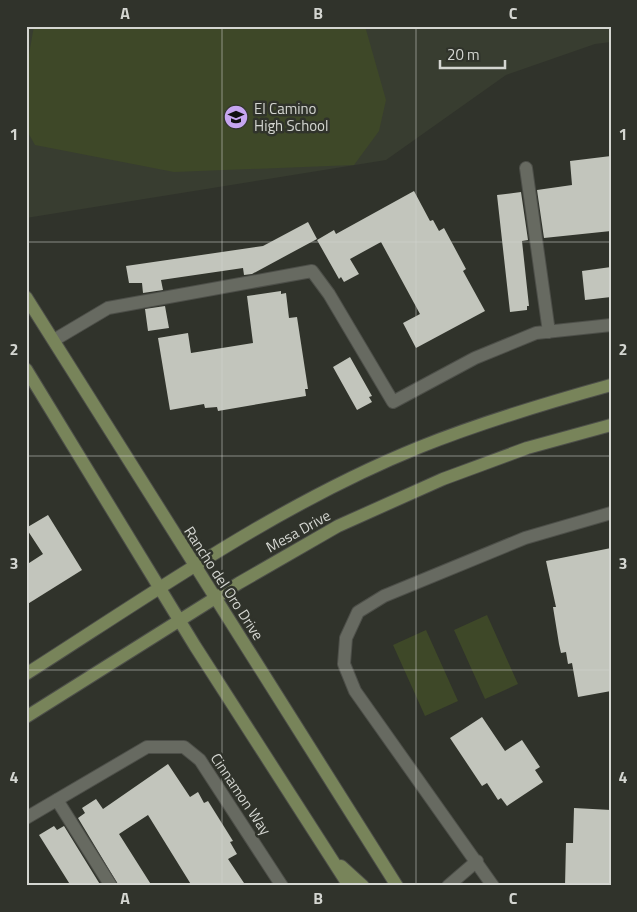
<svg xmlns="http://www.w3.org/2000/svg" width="637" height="912" font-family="'Titillium Web',sans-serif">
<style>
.built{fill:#383d30}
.green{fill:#3e4828}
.building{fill:#c2c5bc}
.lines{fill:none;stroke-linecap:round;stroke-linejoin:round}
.service-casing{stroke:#4d4f49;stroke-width:14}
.minor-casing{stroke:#4d4f49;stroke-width:14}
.secondary-casing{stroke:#4d4f49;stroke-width:14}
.service{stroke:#676a61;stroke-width:12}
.minor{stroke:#676a61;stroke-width:12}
.secondary{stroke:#78845a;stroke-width:12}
.grid{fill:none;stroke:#d4d6d1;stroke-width:1;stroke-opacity:0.55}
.labels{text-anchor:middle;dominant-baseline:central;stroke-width:5;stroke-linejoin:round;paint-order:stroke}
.poi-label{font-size:15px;fill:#d4d6d1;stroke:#30332b;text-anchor:start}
.street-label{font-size:15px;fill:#d4d6d1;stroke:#30332b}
.neatline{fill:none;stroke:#d4d6d1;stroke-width:2}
.grid-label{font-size:16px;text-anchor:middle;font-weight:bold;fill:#d4d6d1}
</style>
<rect width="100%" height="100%" fill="#30332b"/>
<path class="built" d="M 26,26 L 611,26 L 611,42 L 595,44 L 506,75 L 386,160 L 26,218 Z"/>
<path class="green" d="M 34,26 L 365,26 L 386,100 L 379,131 L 354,165 L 174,172 L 35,145 L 26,129 L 26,71 Z
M 487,615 L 518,684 L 485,699 L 454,630 Z
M 426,630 L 458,701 L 425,716 L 393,645 Z"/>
<path class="building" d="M 611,156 L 611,231 L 544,238 L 537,190 L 572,185 L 570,161 Z
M 414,191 L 430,221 L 433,220 L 439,231 L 444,228 L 466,269 L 463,271 L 485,311 L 416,348 L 403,323 L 420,314 L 381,242 L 350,259 L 359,274 L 344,282 L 341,277 L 339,279 L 317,240 L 334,230 L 336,234 Z
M 521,192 L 528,240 L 522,241 L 529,306 L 527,306 L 527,310 L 510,312 L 497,195 Z
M 308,222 L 317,239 L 252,274 L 244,275 L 243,268 L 161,280 L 163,290 L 143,293 L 142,283 L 129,283 L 126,266 L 263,246 Z
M 611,267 L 611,297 L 585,300 L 582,271 Z
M 281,291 L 281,294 L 286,293 L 289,318 L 297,317 L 308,389 L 305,389 L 306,396 L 218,411 L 217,407 L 205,408 L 204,404 L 170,410 L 158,338 L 188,333 L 191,353 L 253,343 L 247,296 Z
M 165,306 L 169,328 L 148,331 L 145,309 Z
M 350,357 L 372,396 L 369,397 L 372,402 L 357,410 L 333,367 Z
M 48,515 L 82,570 L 26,605 L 26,565 L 43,554 L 26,528 Z
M 611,548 L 611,691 L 578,697 L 572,663 L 568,664 L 566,652 L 561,653 L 559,644 L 553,607 L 556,607 L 546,561 Z
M 482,717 L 505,751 L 522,740 L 540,767 L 535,770 L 543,782 L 507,806 L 501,798 L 498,800 L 487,783 L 482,786 L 450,738 Z
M 168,764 L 190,797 L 198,792 L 204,803 L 208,801 L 233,841 L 230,842 L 237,854 L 228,859 L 246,886 L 192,886 L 148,815 L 119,834 L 152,886 L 119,886 L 78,818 L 85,813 L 82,808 L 96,799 L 103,809 Z
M 574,808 L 611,810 L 611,886 L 565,886 L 566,843 L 573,843 Z
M 54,826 L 57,830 L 64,826 L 101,886 L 71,886 L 39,835 Z"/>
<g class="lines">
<g class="service-casing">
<path id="service" d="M 526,168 L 549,332
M 54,340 L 108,308 L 312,271 L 329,294 L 393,402 L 475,358 L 536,333 L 611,325
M 57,800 L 111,886"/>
</g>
<g class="minor-casing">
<path id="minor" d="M 26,818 L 147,747 L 184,747 L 200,760 L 282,886
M 448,886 L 477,861
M 493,886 L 355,691 L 344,664 L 346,638 L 358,612 L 384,596 L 525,538 L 611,513"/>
</g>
<g class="secondary-casing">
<path id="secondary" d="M 26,297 L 397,886
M 26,369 L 195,646 L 349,886
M 26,674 C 153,593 279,504 420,447 C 482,422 546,403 611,385
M 26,717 L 239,583 L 338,526 L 443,479 L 527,448 L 611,425
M 341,866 L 363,886"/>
</g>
<use href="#service" class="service"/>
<use href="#minor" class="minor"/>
<use href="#secondary" class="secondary"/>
</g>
<path class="grid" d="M 222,26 L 222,886M 416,26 L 416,886M 26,242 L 611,242M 26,456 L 611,456M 26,670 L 611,670"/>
<defs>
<g id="school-disc" transform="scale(1.25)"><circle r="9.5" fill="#c6a6f0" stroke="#30332b"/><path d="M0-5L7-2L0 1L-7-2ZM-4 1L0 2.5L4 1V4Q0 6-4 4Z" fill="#111"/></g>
</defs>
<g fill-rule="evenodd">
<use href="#school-disc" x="236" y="117"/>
</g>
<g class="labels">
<g class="poi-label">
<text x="254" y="108">El Camino<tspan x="254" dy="17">High School</tspan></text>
</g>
<g class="street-label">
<text transform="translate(298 531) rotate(-29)">Mesa Drive</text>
<text transform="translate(224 583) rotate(57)">Rancho del Oro Drive</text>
<text transform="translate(241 794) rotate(56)">Cinnamon Way</text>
</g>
</g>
<rect width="637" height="912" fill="none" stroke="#30332b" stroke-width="55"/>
<path d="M440 60v8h65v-8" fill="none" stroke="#d4d6d1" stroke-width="2.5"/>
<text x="447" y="60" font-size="15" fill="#d4d6d1" stroke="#30332b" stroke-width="4" paint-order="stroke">20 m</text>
<rect x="28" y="28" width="582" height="856" class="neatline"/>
<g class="grid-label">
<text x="125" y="19">A</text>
<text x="318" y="19">B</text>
<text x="513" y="19">C</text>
<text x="14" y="140">1</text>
<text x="623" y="140">1</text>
<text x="14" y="355">2</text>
<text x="623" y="355">2</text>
<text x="14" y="569">3</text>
<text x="623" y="569">3</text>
<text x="14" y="783">4</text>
<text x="623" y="783">4</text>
<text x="125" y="904">A</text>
<text x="318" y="904">B</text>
<text x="513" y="904">C</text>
</g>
</svg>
